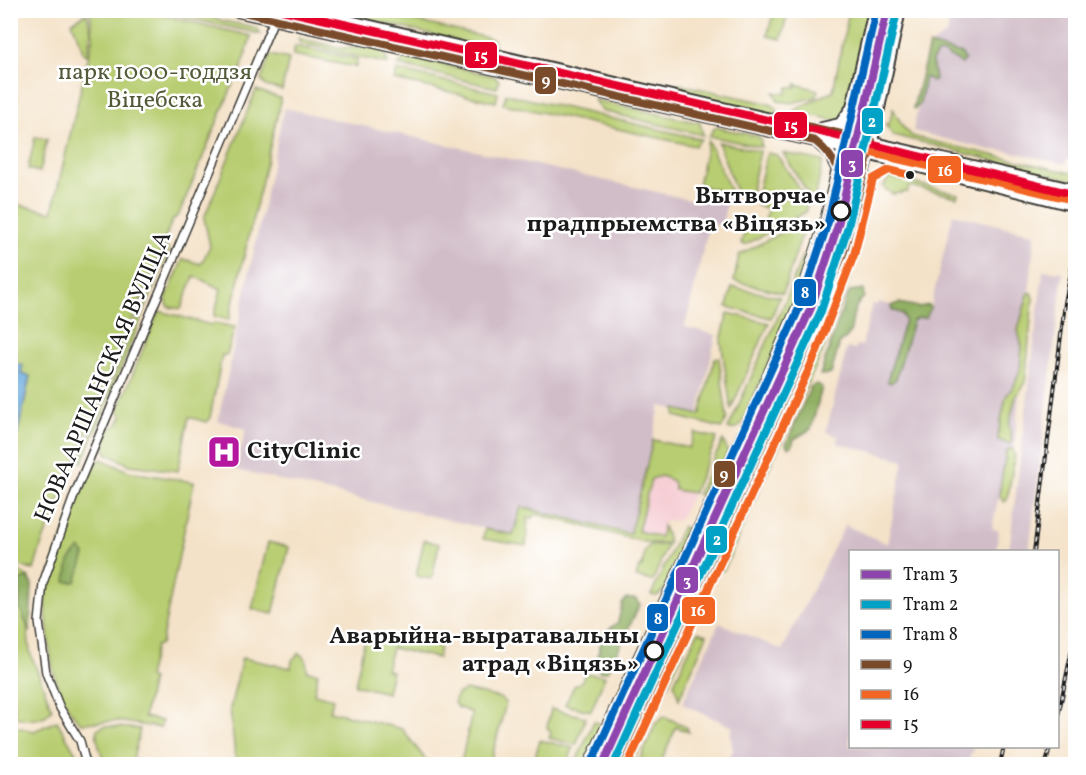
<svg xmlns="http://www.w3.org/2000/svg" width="1086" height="775" font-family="Vollkorn,serif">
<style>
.built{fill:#f6cfd5}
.industrial{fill:#d1bdc8}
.green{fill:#b8cd71;stroke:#6a7446;stroke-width:1.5}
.forest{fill:#92b063;stroke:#576640;stroke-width:1.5}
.water{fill:#6cabdf;stroke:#44647e;stroke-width:1.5}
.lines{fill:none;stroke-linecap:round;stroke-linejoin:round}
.street-casing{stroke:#3c3a36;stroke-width:10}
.primary-casing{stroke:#3c3a36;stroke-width:14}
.street{stroke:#fff;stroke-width:7}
.primary{stroke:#fff;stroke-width:10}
.rail-casing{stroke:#1c1c1c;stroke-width:4}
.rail{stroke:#fff;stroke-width:1.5;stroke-dasharray:4.5;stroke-linecap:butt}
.bus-1-casing{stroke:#fff;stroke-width:12}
.bus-2-casing{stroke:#fff;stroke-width:12}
.bus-3-casing{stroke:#fff;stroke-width:12}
.bus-1{stroke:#7a4b2a;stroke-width:8}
.bus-2{stroke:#f26522;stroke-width:8}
.bus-3{stroke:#e4002b;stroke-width:8}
.tram-1-casing{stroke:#fff;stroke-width:12}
.tram-2-casing{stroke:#fff;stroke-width:12}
.tram-3-casing{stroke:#fff;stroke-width:12}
.tram-1{stroke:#8e44ad;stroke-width:8}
.tram-2{stroke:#01a2c5;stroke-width:8}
.tram-3{stroke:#0065bd;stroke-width:8}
.bus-dot{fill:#1c1c1c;stroke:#fff;stroke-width:2}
.stop-dot{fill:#fff;stroke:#1c1c1c;stroke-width:3}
.labels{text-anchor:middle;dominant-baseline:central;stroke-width:5;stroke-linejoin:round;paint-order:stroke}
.park-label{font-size:24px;fill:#535a3a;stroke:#fff}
.stop-label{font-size:24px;font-weight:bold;fill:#1c1c1c;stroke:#fff;text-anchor:end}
.street-label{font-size:24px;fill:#1c1c1c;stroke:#fff}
.poi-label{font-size:24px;font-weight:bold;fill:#1c1c1c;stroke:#fff;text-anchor:start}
.line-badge{stroke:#fff;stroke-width:2}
.badge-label{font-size:16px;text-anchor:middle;font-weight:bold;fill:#fff}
</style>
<rect width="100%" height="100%" fill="#fff"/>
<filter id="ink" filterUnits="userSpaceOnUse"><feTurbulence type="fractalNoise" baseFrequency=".0167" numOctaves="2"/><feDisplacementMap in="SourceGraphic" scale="12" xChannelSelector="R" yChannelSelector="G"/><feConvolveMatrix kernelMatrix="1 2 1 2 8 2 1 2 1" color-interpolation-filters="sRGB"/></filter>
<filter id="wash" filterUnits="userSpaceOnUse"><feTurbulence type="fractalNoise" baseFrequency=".008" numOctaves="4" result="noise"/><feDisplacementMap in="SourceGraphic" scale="24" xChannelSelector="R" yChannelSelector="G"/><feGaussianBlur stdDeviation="1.35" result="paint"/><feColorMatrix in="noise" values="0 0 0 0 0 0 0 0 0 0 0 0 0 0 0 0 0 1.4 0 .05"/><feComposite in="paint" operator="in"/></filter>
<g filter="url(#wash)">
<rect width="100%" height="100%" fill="#f4e2c8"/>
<path class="built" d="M 660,475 L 673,481 L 675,490 L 693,493 L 679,520 L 665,521 L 661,537 L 638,532 L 651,479 Z"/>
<path class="industrial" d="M 936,11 L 1075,11 L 1075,160 L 1067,159 L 1065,164 L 1007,151 L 990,150 L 913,131 L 931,45 L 947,34 L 949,24 L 934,20 Z
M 284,108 L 701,202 L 704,192 L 728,197 L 722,226 L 709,224 L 685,327 L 716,335 L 698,415 L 660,406 L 632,533 L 521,507 L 513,535 L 236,470 L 246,429 L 218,421 Z
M 953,214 L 1035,234 L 1014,446 L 1004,498 L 998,500 L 992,528 L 999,531 L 996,551 L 850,552 L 850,746 L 974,747 L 967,764 L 727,764 L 733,750 L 730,735 L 733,727 L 682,704 L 719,623 L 782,650 L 845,525 L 887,544 L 904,460 L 837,443 L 838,436 L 826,432 L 847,348 L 855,350 L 857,345 L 862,346 L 872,304 L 877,305 L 878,302 L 929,314 Z
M 1043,270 L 1063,272 L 1029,551 L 1009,551 Z"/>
<path class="green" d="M 140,10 L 251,36 L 241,71 L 239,70 L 179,214 L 172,221 L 41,546 L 34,570 L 31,568 L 31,570 L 11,562 L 11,442 L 17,436 L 30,377 L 21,374 L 14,363 L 16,353 L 11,352 L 11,203 L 52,212 L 93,37 L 90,11 Z
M 171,11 L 196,11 L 223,21 L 255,27 L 261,34 L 174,15 Z
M 350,11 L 371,11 L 493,39 L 495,50 L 370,20 Z
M 774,11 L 788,12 L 781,39 L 767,36 Z
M 849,11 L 871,11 L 843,120 L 833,120 L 793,111 L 833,91 Z
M 87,13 L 91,32 L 87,55 L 84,54 L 72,22 Z
M 298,38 L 342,48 L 370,47 L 384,51 L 388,64 L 300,43 Z
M 295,46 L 357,59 L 356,67 L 293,55 Z
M 270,55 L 289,59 L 282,90 L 266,86 L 261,80 Z
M 407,56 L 494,76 L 499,80 L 497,88 L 398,65 Z
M 397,70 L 498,93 L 496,102 L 394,80 Z
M 679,84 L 770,104 L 776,108 L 778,114 L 761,114 L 671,89 Z
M 796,84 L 818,90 L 816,97 L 792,103 L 778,101 L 774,92 L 786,94 L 788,87 L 796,87 Z
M 256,90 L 280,98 L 280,104 L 229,320 L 214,316 L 221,289 L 194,276 L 181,309 L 168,307 L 166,298 L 183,259 L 201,264 L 210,246 L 204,218 Z
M 506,94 L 701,139 L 695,146 L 503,104 Z
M 594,100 L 700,123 L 703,135 L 602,111 Z
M 893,109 L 904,128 L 912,136 C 966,150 1021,161 1075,174 L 1075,181 L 893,135 L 885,124 L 889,124 Z
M 715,127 L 757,136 L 761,139 L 761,147 L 709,136 Z
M 35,137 L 47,139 L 40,172 L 28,169 Z
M 708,140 L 730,190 L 729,193 L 698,185 Z
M 718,142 L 760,151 L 750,197 L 737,194 Z
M 879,150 L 1075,194 L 1075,198 L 879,151 Z
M 767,153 L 777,155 L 807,200 L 806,212 L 745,245 L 741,243 L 746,228 L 763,231 L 768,208 L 758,206 L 756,199 Z
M 783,153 L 823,161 L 814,203 Z
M 889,177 L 958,194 L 957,197 L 910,186 L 907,192 L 892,194 L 883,187 Z
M 803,221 L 805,224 L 783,293 L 734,281 L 739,255 Z
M 166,245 L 169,251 L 83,462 L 80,461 Z
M 802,256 L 810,259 L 797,300 L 741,425 L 735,429 L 728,429 L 787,297 Z
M 820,270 L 822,271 L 796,340 L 766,404 L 763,404 L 793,338 Z
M 843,278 L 849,279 L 822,353 L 764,479 L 760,476 L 761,471 L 817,348 Z
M 732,287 L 780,297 L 771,318 L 727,307 Z
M 1031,292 L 1033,298 L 1025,384 L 1016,396 L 1009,424 L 1012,441 L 1009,444 L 998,440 L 998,435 L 1006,396 L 1014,386 L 1020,370 L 1022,347 L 1018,330 L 1028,294 Z
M 163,312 L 211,325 L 214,323 L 235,327 L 227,355 L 222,355 L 210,418 L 206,422 L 189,417 L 178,471 L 130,465 L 106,453 L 104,441 L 109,430 L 118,424 L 122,416 L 118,410 L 158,313 Z
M 728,313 L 769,323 L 731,409 L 721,341 Z
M 715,358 L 719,358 L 727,418 L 722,428 L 675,416 L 675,409 L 700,415 Z
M 695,433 L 717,438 L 693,493 L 675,490 L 673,481 L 661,476 L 651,479 L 638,531 L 660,537 L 663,526 L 669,543 L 648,543 L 536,514 L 532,518 L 528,518 L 526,546 L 483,539 L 485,529 L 513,535 L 521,507 L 630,534 L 653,440 L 689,448 Z
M 723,440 L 728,452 L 708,494 L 697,495 Z
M 1010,448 L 1013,449 L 1015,456 L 1007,500 L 1004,502 L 999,495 L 1006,452 Z
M 101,459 L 131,472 L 194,482 L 161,644 L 156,646 L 148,677 L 152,679 L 144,717 L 162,721 L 160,728 L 117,721 L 81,723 C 47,692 49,637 45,594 C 55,549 75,507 94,465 Z
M 761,485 L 724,570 L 717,571 L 747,498 L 751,492 Z
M 682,527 L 686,529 C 679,545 675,588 656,596 L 651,595 Z
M 424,540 L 439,544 L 432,579 L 416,576 Z
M 268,542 L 289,547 L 273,614 L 252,609 Z
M 650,545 L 667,545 L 653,581 L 636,577 L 639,567 L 642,567 L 645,550 Z
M 11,567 L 29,577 L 26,615 L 30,652 L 52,709 C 42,724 25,719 11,716 L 15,708 L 10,697 Z
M 698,632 L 707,635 L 679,699 L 674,683 Z
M 366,633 L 391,639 L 392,635 L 440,646 L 438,658 L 392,648 L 386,670 L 392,671 L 387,693 L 355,685 Z
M 656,636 L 659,638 L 612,741 L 610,736 Z
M 677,647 L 684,650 L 659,703 L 655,695 Z
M 299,653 L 306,659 L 307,671 L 318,673 L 314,694 L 333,699 L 330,711 L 402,729 L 429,764 L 236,764 L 230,709 L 242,658 L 291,668 L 292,660 Z
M 585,673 L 605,676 L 591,711 L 565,705 L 574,686 L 582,681 Z
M 465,690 L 500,698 L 506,703 L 490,764 L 463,764 L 462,758 L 472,713 L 457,707 L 454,703 L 457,694 Z
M 551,709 L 586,717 L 576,745 L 549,738 L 551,733 L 547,727 Z
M 652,710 L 656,712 L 632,764 L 624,764 L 645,717 Z
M 664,716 L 686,727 L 689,732 L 676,727 L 660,764 L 638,764 L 656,723 Z
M 57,721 L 77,755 L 78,764 L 11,764 L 11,726 L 34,731 Z
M 594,721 L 602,725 L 585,764 L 575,764 Z
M 105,726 L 140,729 L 132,764 L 104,764 C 103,753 94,739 97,729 Z
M 540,740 L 573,748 L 567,764 L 533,764 Z"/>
<path class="forest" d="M 929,45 L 962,54 L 965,60 L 962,64 L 943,53 L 937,54 L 932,61 L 935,79 L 933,81 L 925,77 L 920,104 L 915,109 L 913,108 Z
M 863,289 L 864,297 C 844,316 860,332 840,342 L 831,374 L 820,375 L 845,301 L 850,291 Z
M 899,303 L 918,307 L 929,305 L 930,308 L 926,318 L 918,318 L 913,321 L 896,379 L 891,383 L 888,382 L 889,374 L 905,320 L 903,314 L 892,310 L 891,306 Z
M 817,384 L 822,387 L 811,429 L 794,439 L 792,446 L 788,448 L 786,444 L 811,386 Z
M 80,548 L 85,555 L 76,582 L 66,582 L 69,561 Z
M 25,578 L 30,580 L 32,585 L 30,632 L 19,607 L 19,581 Z
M 626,599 L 635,599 L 640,604 L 608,671 L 600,672 L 595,666 L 603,634 L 618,622 L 622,604 Z"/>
<path class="water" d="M 11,352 L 16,353 L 14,363 L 23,365 L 21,374 L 30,376 L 17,436 L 11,442 Z"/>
</g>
<g filter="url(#ink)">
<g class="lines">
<g class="street-casing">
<path id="street" d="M 86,764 L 80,741 L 60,708 L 46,673 L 39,622 L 43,583 L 75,493 L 278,10"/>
</g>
<g class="primary-casing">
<path id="primary" d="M 232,10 L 815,141 L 1076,206
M 302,10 L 1076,190
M 822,128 L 840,124 L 850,110
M 819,144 L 830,154 L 838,170
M 753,412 L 760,407 L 769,408 L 774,415 L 775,421
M 717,492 C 717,505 728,510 738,501
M 676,579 L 681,576 L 690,577 L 697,584 L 698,590
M 606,731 L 607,739 L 614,745 L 622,745 L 629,740
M 590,764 L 753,412 L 799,305 L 826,221 L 874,10
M 617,764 L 775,421 L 833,281 L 872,141 L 900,10"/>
</g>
<use href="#street" class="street"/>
<use href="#primary" class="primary"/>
<g class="rail-casing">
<path id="rail" d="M 1034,552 L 1065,303 L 1076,246
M 1058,716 L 1076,630
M 1000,764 L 1004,746
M 1046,764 L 1050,746"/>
</g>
<use href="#rail" class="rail"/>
<g class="bus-1-casing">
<path id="bus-1" d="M 234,10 L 815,141 C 825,149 833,158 838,170 L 826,221 L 799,305 L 753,412 L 590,764
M 617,764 L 805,352 L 844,251 L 872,141 L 802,125"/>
</g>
<g class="bus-2-casing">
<path id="bus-2" d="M 601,764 L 763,416 L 809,309 L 836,224 L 855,149 L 1074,200
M 628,764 L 815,356 L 854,255 L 873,179 L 889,170 L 910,175"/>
</g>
<g class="bus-3-casing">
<path id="bus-3" d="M 282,10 L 817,131 L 1076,195"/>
</g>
<use href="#bus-1" class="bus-1"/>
<use href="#bus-2" class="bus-2"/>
<use href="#bus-3" class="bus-3"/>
<g class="tram-1-casing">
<path id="tram-1" d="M 603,764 L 811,308 L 838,225 L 887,10"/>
</g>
<g class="tram-2-casing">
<path id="tram-2" d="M 614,764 L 821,311 L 848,227 L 897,12"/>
</g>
<g class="tram-3-casing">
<path id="tram-3" d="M 593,760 L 801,304 L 828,222 L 876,10"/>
</g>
<use href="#tram-1" class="tram-1"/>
<use href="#tram-2" class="tram-2"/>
<use href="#tram-3" class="tram-3"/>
</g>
</g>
<defs>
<g id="hospital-square" transform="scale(1.725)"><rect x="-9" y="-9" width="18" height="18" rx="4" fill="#b5179e" stroke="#fff"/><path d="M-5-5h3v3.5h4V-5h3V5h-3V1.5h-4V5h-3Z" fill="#fff"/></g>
</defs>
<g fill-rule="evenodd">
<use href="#hospital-square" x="224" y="452"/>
</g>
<circle class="bus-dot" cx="910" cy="175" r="5"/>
<g class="stop-dot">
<circle cx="841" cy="211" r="9"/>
<circle cx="654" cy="651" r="9"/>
</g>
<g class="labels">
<g class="park-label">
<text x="155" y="73">парк 1000-годдзя<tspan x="155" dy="28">Віцебска</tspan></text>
</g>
<g class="stop-label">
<text x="826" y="197">Вытворчае<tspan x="826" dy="28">прадпрыемства «Віцязь»</tspan></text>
<text x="639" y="637">Аварыйна-выратавальны<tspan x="639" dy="28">атрад «Віцязь»</tspan></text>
</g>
<g class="street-label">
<text transform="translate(104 377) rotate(-67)">НОВААРШАНСКАЯ ВУЛІЦА</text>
</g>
<g class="poi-label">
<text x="247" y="452">CityClinic</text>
</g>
</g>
<g class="line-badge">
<rect x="464" y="41" width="34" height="28" rx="6" fill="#e4002b"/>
<rect x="534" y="66" width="23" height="29" rx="6" fill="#7a4b2a"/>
<rect x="861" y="107" width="23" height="28" rx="6" fill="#01a2c5"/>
<rect x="773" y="111" width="35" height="28" rx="6" fill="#e4002b"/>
<rect x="840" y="149" width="24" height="29" rx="6" fill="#8e44ad"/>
<rect x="927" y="155" width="35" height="29" rx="6" fill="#f26522"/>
<rect x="793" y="278" width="24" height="29" rx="6" fill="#0065bd"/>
<rect x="713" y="460" width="23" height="28" rx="6" fill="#7a4b2a"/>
<rect x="705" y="525" width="23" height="29" rx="6" fill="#01a2c5"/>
<rect x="675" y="566" width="24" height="28" rx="6" fill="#8e44ad"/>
<rect x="681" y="596" width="35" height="29" rx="6" fill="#f26522"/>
<rect x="646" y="603" width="23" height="29" rx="6" fill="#0065bd"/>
</g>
<g class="badge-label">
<text x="481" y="61">15</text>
<text x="546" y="86">9</text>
<text x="872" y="127">2</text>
<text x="791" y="131">15</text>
<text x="852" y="169">3</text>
<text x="945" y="176">16</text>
<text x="805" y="298">8</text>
<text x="724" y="480">9</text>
<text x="717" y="545">2</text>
<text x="687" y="586">3</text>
<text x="698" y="616">16</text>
<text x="658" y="624">8</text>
</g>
<rect width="1086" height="775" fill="none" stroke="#fff" stroke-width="36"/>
<rect x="849" y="550" width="210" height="198" fill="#ffffff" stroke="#a4a4a4" stroke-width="1.5"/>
<rect x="861" y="570" width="30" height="9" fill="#8e44ad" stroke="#a4a4a4" stroke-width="1.5"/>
<text x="903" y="580" font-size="18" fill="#1c1c1c">Tram 3</text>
<rect x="861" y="600" width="30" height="9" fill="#01a2c5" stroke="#a4a4a4" stroke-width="1.5"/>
<text x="903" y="610" font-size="18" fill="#1c1c1c">Tram 2</text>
<rect x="861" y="630" width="30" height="9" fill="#0065bd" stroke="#a4a4a4" stroke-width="1.5"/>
<text x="903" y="640" font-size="18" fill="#1c1c1c">Tram 8</text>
<rect x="861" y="660" width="30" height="9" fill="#7a4b2a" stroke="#a4a4a4" stroke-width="1.5"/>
<text x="903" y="670" font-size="18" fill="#1c1c1c">9</text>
<rect x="861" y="690" width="30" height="9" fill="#f26522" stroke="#a4a4a4" stroke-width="1.5"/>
<text x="903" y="700" font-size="18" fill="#1c1c1c">16</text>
<rect x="861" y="720" width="30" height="9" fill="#e4002b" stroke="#a4a4a4" stroke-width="1.5"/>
<text x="903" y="730" font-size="18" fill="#1c1c1c">15</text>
</svg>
